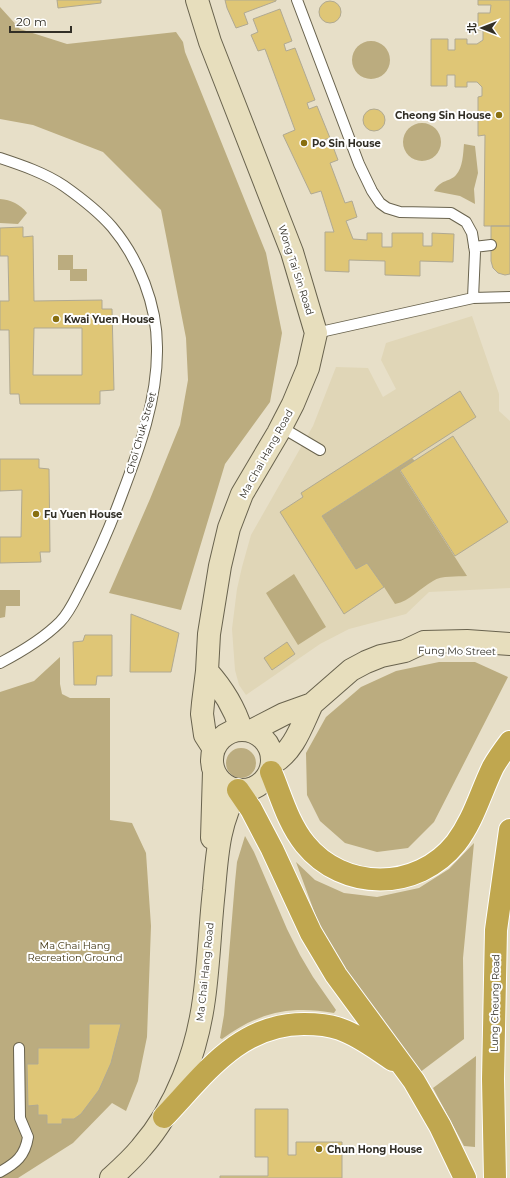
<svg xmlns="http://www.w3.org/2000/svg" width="510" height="1178" font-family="Montserrat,'Noto Sans TC',sans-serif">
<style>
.built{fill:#e0d6b7}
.green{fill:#bbac7f}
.building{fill:#dfc676;stroke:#b0a992;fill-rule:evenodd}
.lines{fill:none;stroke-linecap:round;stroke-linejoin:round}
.service-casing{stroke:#69634e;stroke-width:12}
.secondary-casing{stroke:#69634e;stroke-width:24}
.trunk-casing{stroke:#fff;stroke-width:24}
.service{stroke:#fff;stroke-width:10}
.secondary{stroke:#e7debd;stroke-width:22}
.trunk{stroke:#c0a74f;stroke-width:22}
.poi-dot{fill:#886f10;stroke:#fff;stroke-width:1.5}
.labels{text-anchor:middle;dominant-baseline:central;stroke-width:4;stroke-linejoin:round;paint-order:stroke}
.poi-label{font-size:10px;font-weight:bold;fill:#322f26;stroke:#fff;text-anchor:start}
.street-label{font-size:10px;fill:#322f26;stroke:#fff}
.park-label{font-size:10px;fill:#403512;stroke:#fff}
</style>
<rect width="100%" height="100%" fill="#e7dfc8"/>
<path class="built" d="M 472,316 L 499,394 L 499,411 L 510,421 L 510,588 L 429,592 L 406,614 L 349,629 L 320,644 L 246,695 L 239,685 L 235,670 L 232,629 L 237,589 L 242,567 L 251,535 L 313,426 L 336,367 L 368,368 L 383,397 L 396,389 L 381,360 L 386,343 Z"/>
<path class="green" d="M 0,7 L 20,29 L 67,44 L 176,32 L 183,42 L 185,52 L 266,253 L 282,333 L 270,402 L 225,464 L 181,610 L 109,593 L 150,499 L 180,425 L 188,380 L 186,338 L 161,210 L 103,152 L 33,125 L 0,119 Z
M352 60a19 19 0 1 1 38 0a19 19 0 1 1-38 0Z
M403 142a19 19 0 1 1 38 0a19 19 0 1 1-38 0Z
M 464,144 L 475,146 L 478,173 L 474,189 L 475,204 L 460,196 L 434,191 C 441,179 450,182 456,175 C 463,167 463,154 464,144 Z
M 0,199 C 11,200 20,204 27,213 L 18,224 L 0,223 Z
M 58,255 L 73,255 L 73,269 L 87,269 L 87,281 L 70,281 L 70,270 L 58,270 Z
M 412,458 L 415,461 L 400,471 L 467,576 C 457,577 442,575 433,581 C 420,588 410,601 395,604 L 384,587 L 356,569 L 322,516 Z
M 294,574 L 326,627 L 298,645 L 266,593 Z
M 0,590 L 20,590 L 20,606 L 6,606 L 5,617 L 0,618 Z
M 60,657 L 60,684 L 62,694 L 70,698 L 110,698 L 110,820 L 132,823 L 146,853 L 151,926 L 147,1037 L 138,1081 L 126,1111 L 112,1103 L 73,1143 L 18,1178 L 0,1178 L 0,692 L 34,681 Z
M 439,662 L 475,662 L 508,677 L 434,822 L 408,848 L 377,852 L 345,843 L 320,821 L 307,795 L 306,753 L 326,717 L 361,687 L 396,671 Z
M226 763a15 15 0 1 1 30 0a15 15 0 1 1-30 0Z
M 245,836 L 254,852 L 287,929 L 300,955 L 313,977 L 336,1010 L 334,1013 C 289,1005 258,1013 222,1039 L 220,1038 L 224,1015 L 235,882 L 237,862 Z
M 474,843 L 463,958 L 464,1039 L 419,1073 L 342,966 L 318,922 L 296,862 L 315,880 L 344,893 L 377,897 L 419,888 L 449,869 Z
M 476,1056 L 475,1147 L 464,1146 L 433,1088 Z"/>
<path class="building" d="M 57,0 L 101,0 L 101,3 L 58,8 Z
M 225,0 L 276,0 L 276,1 L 244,13 L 248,24 L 236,28 L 227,8 Z
M 478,0 L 510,0 L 510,226 L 484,226 L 485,135 L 478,136 L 478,119 L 489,119 L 489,112 L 478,112 L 478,97 L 482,96 L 482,87 L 477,82 L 467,82 L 467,87 L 455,87 L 455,75 L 447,75 L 447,86 L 431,86 L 431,39 L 448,39 L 448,50 L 455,50 L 455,39 L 467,39 L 467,44 L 477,44 L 483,40 L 483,30 L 478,30 L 478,13 L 490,13 L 491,5 L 478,5 Z
M319 12a11 11 0 1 1 22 0a11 11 0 1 1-22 0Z
M 280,9 L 292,41 L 284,44 L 286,51 L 295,48 L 315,100 L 307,103 L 309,109 L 317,106 L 330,138 L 320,141 L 323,147 L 332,144 L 338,160 L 330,163 L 345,203 L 352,201 L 357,217 L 346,221 L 353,239 L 367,240 L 367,233 L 382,233 L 382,247 L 392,247 L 392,233 L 423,233 L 423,246 L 432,246 L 432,233 L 454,234 L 453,262 L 420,261 L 420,276 L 385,275 L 385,261 L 349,260 L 349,272 L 325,271 L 325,232 L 334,232 L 321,191 L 311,194 L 283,135 L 295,130 L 265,49 L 258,51 L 251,35 L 258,32 L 253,19 Z
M363 120a11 11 0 1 1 22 0a11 11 0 1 1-22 0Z
M 491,226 L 510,226 L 510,274 L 505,275 L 498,273 L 493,268 L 491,261 Z
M 23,227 L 23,237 L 33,236 L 34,301 L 102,300 L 102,309 L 112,309 L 114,390 L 100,391 L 100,404 L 20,404 L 19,394 L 10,394 L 9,330 L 0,330 L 0,301 L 9,301 L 8,256 L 0,256 L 0,228 ZM 34,328 L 82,328 L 82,375 L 33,375 Z
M 460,391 L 476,417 L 322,516 L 356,569 L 367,563 L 384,587 L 344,614 L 280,512 L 303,497 L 301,493 Z
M 453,436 L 508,522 L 455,556 L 400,470 Z
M 0,459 L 39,459 L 39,468 L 49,469 L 50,552 L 40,552 L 41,562 L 0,563 L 0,537 L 21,537 L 22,490 L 0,491 Z
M 131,614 L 179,633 L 171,672 L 130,672 Z
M 85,635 L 112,635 L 112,676 L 97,676 L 96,685 L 74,685 L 73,642 L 83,641 Z
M 287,642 L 295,654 L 272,670 L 264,658 Z
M 89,1024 L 121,1024 L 111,1063 L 99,1090 L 81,1114 L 74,1119 L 62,1119 L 62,1124 L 47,1124 L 47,1115 L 38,1115 L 38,1105 L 28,1106 L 27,1064 L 38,1064 L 38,1048 L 89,1048 Z
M 255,1109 L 288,1109 L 288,1155 L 296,1155 L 296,1142 L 342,1142 L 342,1178 L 220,1178 L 220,1176 L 268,1176 L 268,1157 L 255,1157 Z"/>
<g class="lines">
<g class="service-casing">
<path id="service" d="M 297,0 L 359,164 L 372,191 L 380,203 L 387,208 L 400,212 L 451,213 L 466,222 L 472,233 L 475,252 L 473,298
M 0,158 C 21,165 45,173 64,186 C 81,198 99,212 112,227 C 139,259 157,305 157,347 C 158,398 139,450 121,497 C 110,527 97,556 83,584 C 76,597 70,612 60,622 C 43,639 21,652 0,663
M 474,247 L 491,245
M 316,333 L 473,298 L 510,297
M 281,427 L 320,450
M 0,1172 C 16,1163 25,1156 28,1137 L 20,1118 L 19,1048"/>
</g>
<g class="secondary-casing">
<path id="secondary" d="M 197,0 L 210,42 L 292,252 L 316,333 L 308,368 L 293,404 L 278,433 L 242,494 L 229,528 L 220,566 L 209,634 L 207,671 L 203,703 L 202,714 L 205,735 L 214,749
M 207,671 C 223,689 234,706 241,729
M212 760a30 30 0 1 1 60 0a30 30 0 1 1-60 0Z
M 251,731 L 284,714 L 312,704 L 351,670 L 366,662 L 381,656 L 405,651 L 424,642 L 467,641 L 510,644
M 273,763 C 294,751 302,725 312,704
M 212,838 L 214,771
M 111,1178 C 122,1168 132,1159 141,1148 C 177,1107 197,1051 204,999 C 209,963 210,926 214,890 C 217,855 219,820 238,790"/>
</g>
<g class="trunk-casing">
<path id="trunk" d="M 271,772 C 281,796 288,823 305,844 C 343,891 417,892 456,843 C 474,819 480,794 493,767 C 498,758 504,750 510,742
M 238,790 L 251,809 L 272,849 L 311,933 L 336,975 L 414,1081 L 440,1126 L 465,1178
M 164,1117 C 205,1074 239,1024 304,1024 C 316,1024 329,1025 340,1029 C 360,1036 376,1049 393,1060
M 495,1178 L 493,1079 L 496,930 L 510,830"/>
</g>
<use href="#service" class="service"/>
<use href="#secondary" class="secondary"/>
<use href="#trunk" class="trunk"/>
</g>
<g class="poi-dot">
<circle cx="499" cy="115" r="4"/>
<circle cx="304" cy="143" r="4"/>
<circle cx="56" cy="319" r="4"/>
<circle cx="36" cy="514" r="4"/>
<circle cx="319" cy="1149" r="4"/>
</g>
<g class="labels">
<g class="poi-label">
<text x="491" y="115" text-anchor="end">Cheong Sin House</text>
<text x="312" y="143">Po Sin House</text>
<text x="64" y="319">Kwai Yuen House</text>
<text x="44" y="514">Fu Yuen House</text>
<text x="327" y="1149">Chun Hong House</text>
</g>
<g class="street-label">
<text transform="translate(296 270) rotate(72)">Wong Tai Sin Road</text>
<text transform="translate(141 433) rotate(-74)">Choi Chuk Street</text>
<text transform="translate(266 454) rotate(-61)">Ma Chai Hang Road</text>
<text transform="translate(457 651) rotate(1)">Fung Mo Street</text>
<text transform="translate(205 972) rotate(-84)">Ma Chai Hang Road</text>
<text transform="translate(495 1003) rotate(-89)">Lung Cheung Road</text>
</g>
<g class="park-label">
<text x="75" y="945">Ma Chai Hang<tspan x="75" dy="12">Recreation Ground</tspan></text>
</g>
</g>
<g transform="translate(482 28) rotate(270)" stroke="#ffffff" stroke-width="3" paint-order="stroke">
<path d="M0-3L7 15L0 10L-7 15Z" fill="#322f26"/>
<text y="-6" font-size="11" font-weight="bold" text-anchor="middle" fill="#322f26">北</text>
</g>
<path d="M10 26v6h61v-6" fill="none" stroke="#322f26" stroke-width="2"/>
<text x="16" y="26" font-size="12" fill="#322f26" stroke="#ffffff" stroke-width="3" paint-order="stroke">20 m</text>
</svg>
